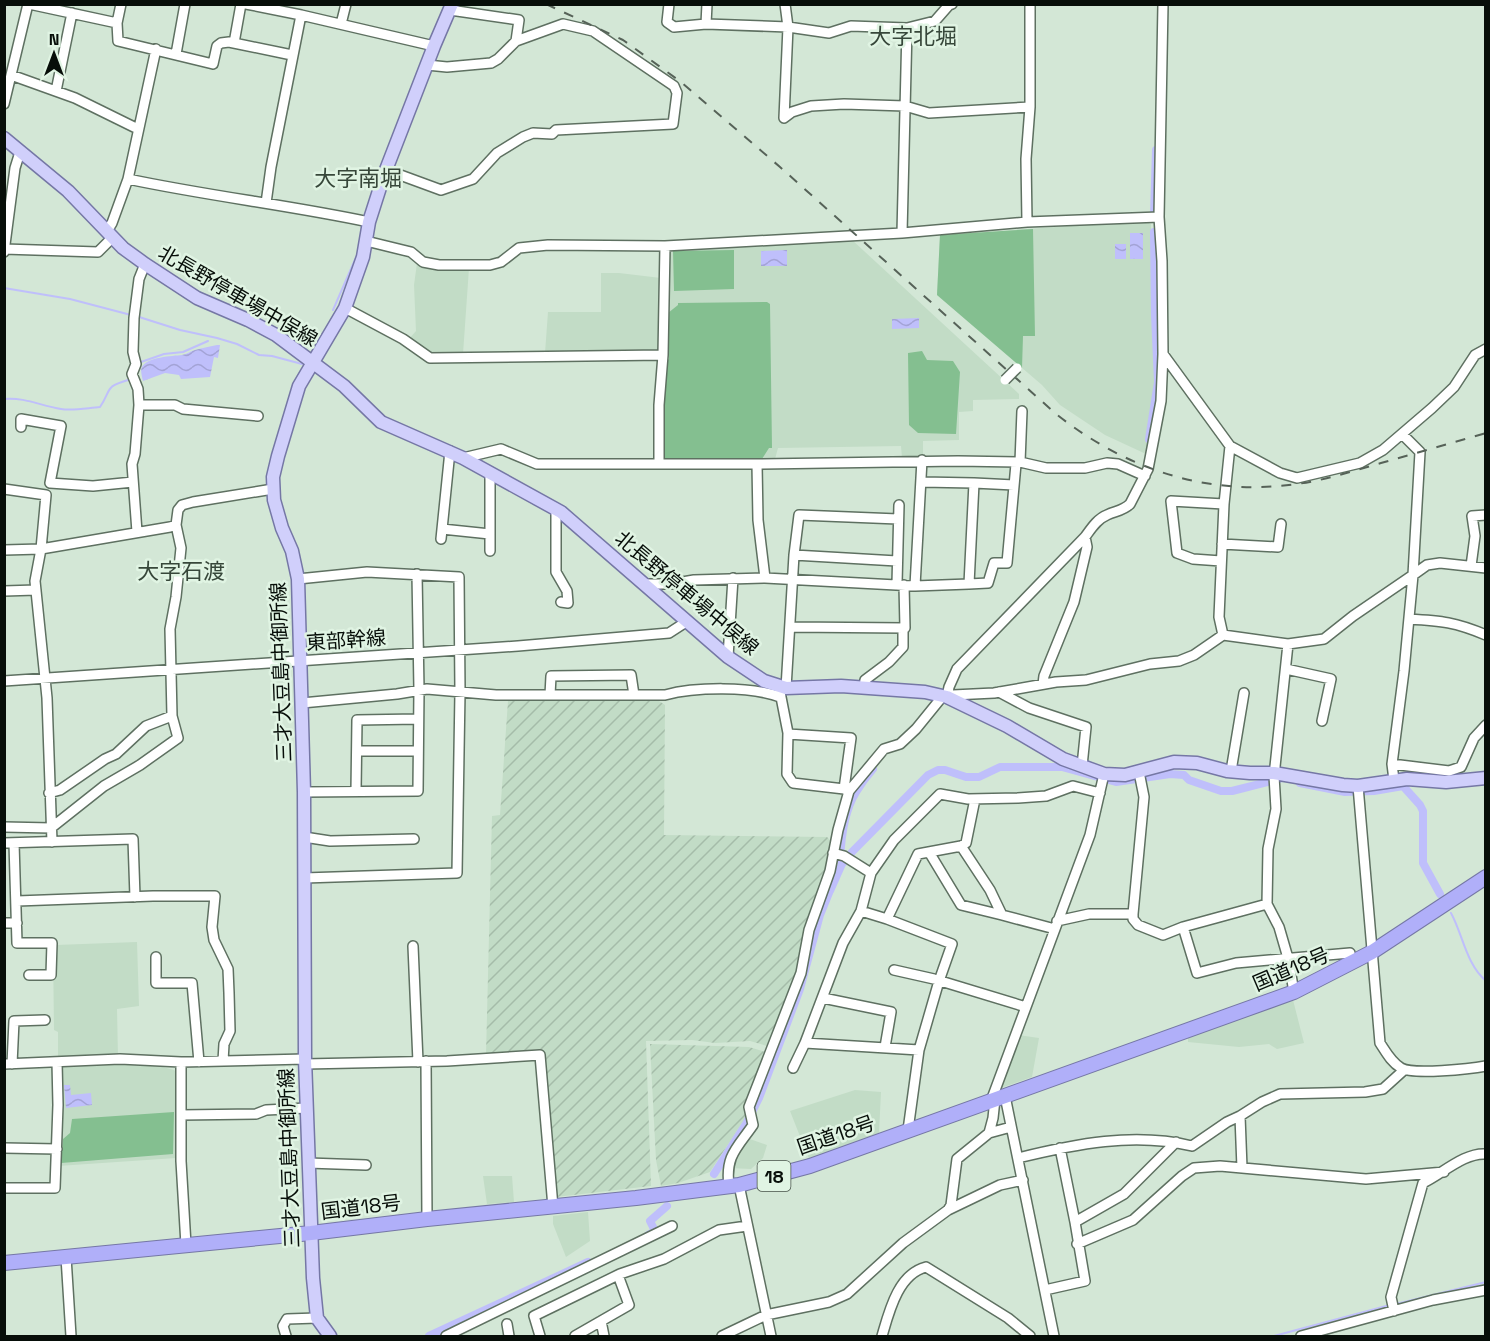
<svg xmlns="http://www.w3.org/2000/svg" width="1490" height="1341" font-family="'Space Grotesk','Noto Sans JP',sans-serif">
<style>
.built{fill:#c2dcc6}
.industrial{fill:url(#industrial-furrows)}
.pitch{fill:#84bf90}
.water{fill:url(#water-waves)}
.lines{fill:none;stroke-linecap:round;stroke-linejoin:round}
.stream{stroke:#bfbffb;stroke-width:2}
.canal{stroke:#bfbffb;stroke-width:8}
.minor-casing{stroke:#5e7061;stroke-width:12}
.major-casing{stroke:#7577a5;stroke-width:15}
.highway-casing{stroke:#7577a5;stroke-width:16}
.minor{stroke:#fff;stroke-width:9}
.major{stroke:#d0cffb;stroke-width:12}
.highway{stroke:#b0aff9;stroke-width:14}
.rail{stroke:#566258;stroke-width:2;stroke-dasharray:10 10;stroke-linecap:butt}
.minor-bridge-casing{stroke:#5e7061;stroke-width:12;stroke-linecap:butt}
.minor-bridge{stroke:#fff;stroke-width:9}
.labels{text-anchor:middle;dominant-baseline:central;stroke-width:5;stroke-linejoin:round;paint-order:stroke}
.shield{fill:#e0f4e3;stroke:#48534a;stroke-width:1.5}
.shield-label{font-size:18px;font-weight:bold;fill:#070e09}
.street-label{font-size:20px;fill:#070e09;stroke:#e0f4e3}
.quarter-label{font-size:22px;fill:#37473a;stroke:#e0f4e3}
</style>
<defs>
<pattern id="industrial-furrows" width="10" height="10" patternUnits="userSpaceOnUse" patternTransform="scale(1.5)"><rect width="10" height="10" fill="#c2dcc6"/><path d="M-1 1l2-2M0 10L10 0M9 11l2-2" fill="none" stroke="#a5bca9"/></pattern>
<pattern id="water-waves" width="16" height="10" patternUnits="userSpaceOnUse" patternTransform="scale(1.5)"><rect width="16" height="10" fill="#bfbffb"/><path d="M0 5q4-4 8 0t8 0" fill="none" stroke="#a3a3d6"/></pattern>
</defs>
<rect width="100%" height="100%" fill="#d3e7d6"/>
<path class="built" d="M 1144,221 L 1151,224 L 1155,378 L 1146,454 L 1105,435 L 1060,405 L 1042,385 L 937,295 L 940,235 Z
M 851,239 L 1019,394 L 1019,399 L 973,400 L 973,411 L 959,412 L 959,440 L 923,441 L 923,458 L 902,458 L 901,446 L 778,448 L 775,459 L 665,458 L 665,363 L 669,359 L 666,257 L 677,247 Z
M 417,263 L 469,268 L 463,354 L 429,352 L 409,339 L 416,331 L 414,285 Z
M 601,273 L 619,273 L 661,278 L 662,347 L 657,352 L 545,353 L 548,312 L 601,312 Z
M 137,942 L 139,1006 L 117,1009 L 118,1057 L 58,1058 L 58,1032 L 54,1030 L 53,947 L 56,945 Z
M 1292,996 L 1304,1043 L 1277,1049 L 1269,1044 L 1239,1047 L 1188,1042 L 1188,1037 Z
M 1018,1035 L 1039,1038 L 1032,1077 L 998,1089 Z
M 120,1062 L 159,1066 L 174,1070 L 176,1072 L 176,1158 L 58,1166 L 61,1064 Z
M 855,1090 L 881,1092 L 879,1133 L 809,1159 L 790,1111 Z
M 747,1138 L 767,1145 L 763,1158 L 751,1169 L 730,1168 Z
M 483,1176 L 512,1176 L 514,1202 L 487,1204 Z
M 588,1212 L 590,1241 L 566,1257 L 553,1224 L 553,1216 Z"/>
<path class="industrial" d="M 508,701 L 659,701 L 665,705 L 664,835 L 827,837 L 830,840 L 827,863 L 819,883 L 804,932 L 800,964 L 767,1046 L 750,1041 L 715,1043 L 692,1040 L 646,1041 L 651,1186 L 556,1197 L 543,1049 L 486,1055 L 492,816 L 500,815 Z
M 650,1044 L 749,1047 L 769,1053 L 746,1117 L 710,1172 L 678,1183 L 661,1186 L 656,1160 Z"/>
<path class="pitch" d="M 1033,229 L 1035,336 L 1023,336 L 1022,368 L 937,295 L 940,235 Z
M 734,250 L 734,289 L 674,291 L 673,251 Z
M 767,302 L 770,304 L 772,448 L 769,448 L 762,459 L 665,458 L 662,455 L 662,404 L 665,363 L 669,359 L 668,313 L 678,305 L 678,303 Z
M 922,351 L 927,360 L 953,361 L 960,372 L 956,434 L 918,433 L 909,425 L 908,353 Z
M 174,1112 L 173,1154 L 61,1163 L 63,1139 L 70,1133 L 72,1119 Z"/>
<path class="water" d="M 1130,233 L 1143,233 L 1143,259 L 1130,259 Z
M 1115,244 L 1126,244 L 1126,259 L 1115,259 Z
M 787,250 L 787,266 L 761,266 L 761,251 Z
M 919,318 L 919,328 L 892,329 L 892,319 Z
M 217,345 L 220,345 L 218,358 L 214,357 L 210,377 L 181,379 L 179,375 L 165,373 L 143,381 C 142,377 140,370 142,367 C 147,357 172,356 182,355 C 187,354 191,351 195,350 C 201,348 209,347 217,345 Z
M 64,1085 L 70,1085 L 71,1095 L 91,1093 L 92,1105 L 66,1108 Z"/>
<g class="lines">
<path class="stream" d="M 4,288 L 70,299 L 131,315
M 333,310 L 357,255
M 136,316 L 180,330 L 217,338 L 237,344 L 259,355 L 272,356 L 302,364
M 140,364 L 141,362 L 164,354 L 183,352 L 208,341
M 4,399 C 25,397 41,406 61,409 C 73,411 87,408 100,407 C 112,389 104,387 128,380
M 1451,913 C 1463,935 1466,964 1486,981
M 1396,1304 L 1486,1282
M 1274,1336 L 1390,1305"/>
<path class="canal" d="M 1154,215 L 1156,150
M 1149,439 L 1158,382 L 1155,315 L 1154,232
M 1300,783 L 1345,792 L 1374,791 L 1403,786
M 1403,786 L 1420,805 L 1423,811 L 1423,863 L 1440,894
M 840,860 C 841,838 844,811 856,792 C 861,784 867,776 873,769
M 830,891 L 842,864 L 852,852 L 928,775 L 938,770 L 945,770 L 966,777 L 979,777 L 1000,767 L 1062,767 L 1116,782 L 1170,774 L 1184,775 L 1189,780 L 1221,791 L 1232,791 L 1279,779
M 714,1174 L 746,1124 L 759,1098 L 800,989 L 820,915 L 831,888
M 648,1235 L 655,1231 L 650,1221 L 667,1206
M 429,1336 L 588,1262"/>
<g class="minor-casing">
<path id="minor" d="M 29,4 L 117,23 L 118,41 L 213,64 L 217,46 L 221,43 L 229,42 L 292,55
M 246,4 L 301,15
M 669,4 L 667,22 L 674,27 L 706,24 L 788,27 L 829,33 L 851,26 L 907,28 L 935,21 L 949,5 L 952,4
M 785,4 L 788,27 L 784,118 L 792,112 L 811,106 L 844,104 L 905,106 L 929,113 L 1030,107
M 1163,4 L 1159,217 L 1162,261 L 1163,354 L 1230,446 L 1280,473 L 1297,478 L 1360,463 L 1383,450 L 1432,408 L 1454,387 L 1475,355 L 1486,349
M 450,10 L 519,20 L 516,41
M 117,23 L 121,4
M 341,24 L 346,4
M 706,24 L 707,4
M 234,43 L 241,4
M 176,54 L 185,4
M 11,75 L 75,98 L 138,129
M 56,91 L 72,13
M 4,104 L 28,4
M 384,175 L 392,172 L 441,190 L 473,179 L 497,153 L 523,137 L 533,133 L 552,134 L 556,130 L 673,124 L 677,93 L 674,86 L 593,31 L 563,24 L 516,41 L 498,59 L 491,63 L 447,67 L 427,65
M 128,179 C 208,196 289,205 369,222
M 266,203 L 271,167 L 301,15 L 434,46
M 1027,222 L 1026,159 L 1030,107 L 1030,4
M 107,231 L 112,223 L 128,179 L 156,49
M 902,233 L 907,28
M 366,241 L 411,252 L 423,262 L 439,265 L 490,265 L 501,262 L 519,248 L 548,245 L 665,246 L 902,233 L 1027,222 L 1159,217
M 4,249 L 98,252 L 113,237
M 4,252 L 15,168 L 20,152
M 345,308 L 403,339 L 430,358 L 663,355
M 1163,354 L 1161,401 L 1148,469 L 1130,504 C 1123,511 1115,511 1107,515 C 1097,519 1091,529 1085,537 L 957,669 L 949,687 L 947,697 L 953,695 L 994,693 L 1056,682 L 1086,680 L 1150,664 L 1179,661 L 1194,655 L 1223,635 L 1288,644 L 1324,639 L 1353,616 L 1413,575
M 139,405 L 175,405 L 183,409 L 258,416
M 21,427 L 21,419 L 61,426 L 50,483 L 93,486 L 133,482
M 1402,434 L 1420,452 L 1413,575 L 1427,565 L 1440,563 L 1486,568
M 463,458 L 501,449 L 537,464 L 757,464 L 958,461 L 1020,462 L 1046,468 L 1085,468 L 1107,463 L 1118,464 L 1145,476
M 659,463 L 659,405 L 663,355 L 665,246
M 757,464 L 758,520 L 765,578
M 490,472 L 490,551
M 922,482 L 974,483
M 4,489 L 46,495 L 41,549 L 35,581 L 47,698 L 52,842
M 1224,504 L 1230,446
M 556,509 L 556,572 L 567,591 L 568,603 L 561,602
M 442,529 L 490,534
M 137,532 L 132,464 L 135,454 L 139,405 L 138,389 L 132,374 L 136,364 L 133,352 L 134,318 L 139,279 L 145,264
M 441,539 L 450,451
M 1222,544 L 1278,547 L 1281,524
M 4,550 L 41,549 L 170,527 L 176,525
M 794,555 L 897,561
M 1221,561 L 1193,559 L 1177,553 L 1171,501 L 1224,504 L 1219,617 L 1223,635
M 1471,566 L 1475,536 L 1472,516 L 1486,515
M 298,579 L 367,572 L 459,577 L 460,692 L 457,873 L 304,878
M 646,584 L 671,584 L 694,580 L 765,578 L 915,586 L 969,584 L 974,483 L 1014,485
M 897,584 L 899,505
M 969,584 L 988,583 L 994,563 L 1007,563 L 1016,464 L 1020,462 L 1022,411
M 915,586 L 922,460
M 4,591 L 36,590
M 1409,619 C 1442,621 1455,622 1486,635
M 790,627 L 905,628 L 904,585
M 1288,644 L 1274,776 L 1276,809 L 1268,849 L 1267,904 L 1279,927 L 1288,958 L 1294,992
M 728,657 L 733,578
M 1286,669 L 1331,679 L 1322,721
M 4,681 L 518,646 L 669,633 L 686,622
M 1043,684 L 1044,676 L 1074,602 L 1087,547 L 1085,537
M 786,688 L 794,555 L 799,515 L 898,519
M 864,688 L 865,680 L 889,662 L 903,647 L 903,628
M 780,692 L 788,733 L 787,774 L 793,783 L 844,789 L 849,791
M 999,692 L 1029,708 L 1086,727 L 1082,766
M 550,695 L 551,676 L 631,675 L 634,695
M 302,703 L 397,694 L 427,689 L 496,695 L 665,695 C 695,687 751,686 780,697
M 788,734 L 851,738 L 844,789
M 357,751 L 418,751
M 1392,764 L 1449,771 L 1461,767 L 1474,738 L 1486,725
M 1231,771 L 1244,693
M 1394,780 L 1392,764 L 1404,671 L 1413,575
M 1358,786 L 1380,1043 C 1386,1052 1391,1062 1401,1068 C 1413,1075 1470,1069 1486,1066
M 356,791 L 357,720 L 418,719
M 304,792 L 418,791 L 419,690 L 417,574
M 49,793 L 60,790 L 105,759 L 116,754 L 146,726 L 172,716
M 4,827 L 51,828 L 104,786 L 140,765 L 178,738 L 172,716 L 170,629 L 176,597 L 181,548 L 176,525 L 178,510 L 182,505 L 193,502 L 273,489
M 304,837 L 330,841 L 414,839
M 4,843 L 133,839 L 135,897
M 14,843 L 17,943 L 52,943 L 51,975 L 29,975
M 961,846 L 990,890 L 1002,915 L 1055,929
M 929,852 L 961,905 L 1002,915
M 833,853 L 844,856 L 871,873
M 17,901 L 153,896 L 215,896 L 212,927 L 214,940 L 228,969 L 229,993 L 230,1031 L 224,1044 L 223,1061
M 861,911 L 887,919 L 918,854 L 961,846 L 966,843 L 975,799
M 1133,914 L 1133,919 L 1138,925 L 1163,935 L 1183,927 L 1267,904
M 887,919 L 952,944 L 939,981 L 919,1050 L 908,1130
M 1057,921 L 1089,914 L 1133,914 L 1144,797 L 1139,772
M 4,923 L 17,923
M 1183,927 L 1197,973 L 1236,963 L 1350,953
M 413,946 L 418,1062
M 156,957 L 156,983 L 192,983 L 199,1062
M 894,970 L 934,979 L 1026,1007
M 823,998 L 891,1012 L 885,1047
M 919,1050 L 805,1043 L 843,943 L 861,911 L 871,873 L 894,840 L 940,794 L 968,799 L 1018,798 L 1046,796 L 1073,786 L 1100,793
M 426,1061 L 427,1219
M 181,1062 L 181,1161 L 186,1245
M 4,1064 L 120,1059 L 181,1062 L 305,1059
M 12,1064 L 14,1021 L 45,1020
M 305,1064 L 447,1061 L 540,1055 L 553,1207
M 793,1068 L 805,1043
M 1005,1096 L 1054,1336
M 991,1101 L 1090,835 L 1104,774
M 181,1115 L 256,1114 L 266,1110 L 307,1108
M 1240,1116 L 1242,1168
M 989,1133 L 1011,1127
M 4,1148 L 57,1149
M 1060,1148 L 1075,1222
M 1018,1158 C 1075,1144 1134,1132 1192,1146 L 1227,1122 L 1240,1116 L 1262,1102 L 1280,1094 L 1365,1092 L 1383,1089 L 1404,1070
M 308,1163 L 366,1165
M 739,1185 L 771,1336
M 729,1186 C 725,1156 737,1148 753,1125 L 749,1107 L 801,973 L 809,930 L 830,871 L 838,830 L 849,791 L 884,749 L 900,744 L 916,729 L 942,697
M 4,1188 L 55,1188 L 58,1105 L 57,1062
M 948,1210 L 1000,1185 L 1023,1180
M 1077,1244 L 1133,1220 L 1182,1176 L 1194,1168 L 1220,1166 L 1366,1179 L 1444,1172
M 66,1257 L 71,1336
M 1045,1290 L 1085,1281 L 1075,1222 L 1124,1194 L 1176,1142
M 1394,1311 L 1391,1297 L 1423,1183 C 1442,1174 1465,1152 1486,1154
M 601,1321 L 604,1336
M 507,1324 L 509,1336
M 286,1336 L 283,1326 L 287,1319 L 317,1318
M 446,1336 L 672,1226
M 540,1336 L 534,1316 L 620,1274 L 664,1259 L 719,1230 L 747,1226
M 575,1336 L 629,1305 L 618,1275
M 722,1336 L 766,1315 L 829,1302 L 847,1294 L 903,1243 L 948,1210 L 951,1205 L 957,1159 L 989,1133 L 993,1118 L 995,1099
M 882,1336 C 889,1312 898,1274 926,1267 L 1008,1318 L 1030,1336
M 1301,1336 L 1433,1300 L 1486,1290"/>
</g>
<g class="major-casing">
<path id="major" d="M 4,138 L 68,191 L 123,248 L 145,264 L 197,298 L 248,320 L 276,335 L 344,386 L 381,422 L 463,458 L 561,512 L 728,657 L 764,681 L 786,688 L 841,686 L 925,692 L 947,697 L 1007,726 L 1063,759 L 1104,774 L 1125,775 L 1174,762 L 1197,763 L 1227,771 L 1250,773 L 1274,773 L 1343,785 L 1358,786 L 1407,779 L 1446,782 L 1486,778
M 330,1336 L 317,1318 L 313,1278 L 305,1059 L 304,792 L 298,579 L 292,551 L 282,528 L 274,500 L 273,477 L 278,456 L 299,386 L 345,308 L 363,257 L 369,222 L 384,175 L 434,46 L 452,4"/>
</g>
<g class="highway-casing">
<path id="highway" d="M 4,1263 L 311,1233 L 427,1219 L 636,1198 L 739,1185 L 810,1166 L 1294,992 L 1372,952 L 1486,877"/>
</g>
<use href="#minor" class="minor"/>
<use href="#major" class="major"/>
<use href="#highway" class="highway"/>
<path class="rail" d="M 546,4 L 623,40 L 681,82 L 780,167 L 1056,414 C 1126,469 1207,497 1297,484 C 1326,480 1353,471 1381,463 C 1416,453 1451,443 1486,433"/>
<g class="minor-bridge-casing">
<path id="minor-bridge" d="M 1005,380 L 1017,368"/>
</g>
<use href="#minor-bridge" class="minor-bridge"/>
</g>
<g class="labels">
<rect class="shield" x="757.5" y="1161" width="33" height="30" rx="4.5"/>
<g class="shield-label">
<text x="774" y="1176">18</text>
</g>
<g class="street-label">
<text transform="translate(238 296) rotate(30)">北長野停車場中俣線</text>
<text transform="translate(687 593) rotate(40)">北長野停車場中俣線</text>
<text transform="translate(346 640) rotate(-4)">東部幹線</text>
<text transform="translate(281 672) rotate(-92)">三才大豆島中御所線</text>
<text transform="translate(1291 969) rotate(-23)">国道18号</text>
<text transform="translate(836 1135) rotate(-19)">国道18号</text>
<text transform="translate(289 1158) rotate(-92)">三才大豆島中御所線</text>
<text transform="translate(361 1207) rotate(-7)">国道18号</text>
</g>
<g class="quarter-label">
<text x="913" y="36">大字北堀</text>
<text x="358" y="178">大字南堀</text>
<text x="181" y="571">大字石渡</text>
</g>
</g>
<rect width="1490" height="1341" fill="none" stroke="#070e09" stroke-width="12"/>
<g transform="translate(54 54)" stroke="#e0f4e3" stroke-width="4.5" paint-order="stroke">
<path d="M0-4.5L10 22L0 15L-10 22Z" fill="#070e09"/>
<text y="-9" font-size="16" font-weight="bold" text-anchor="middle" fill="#070e09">N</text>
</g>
</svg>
